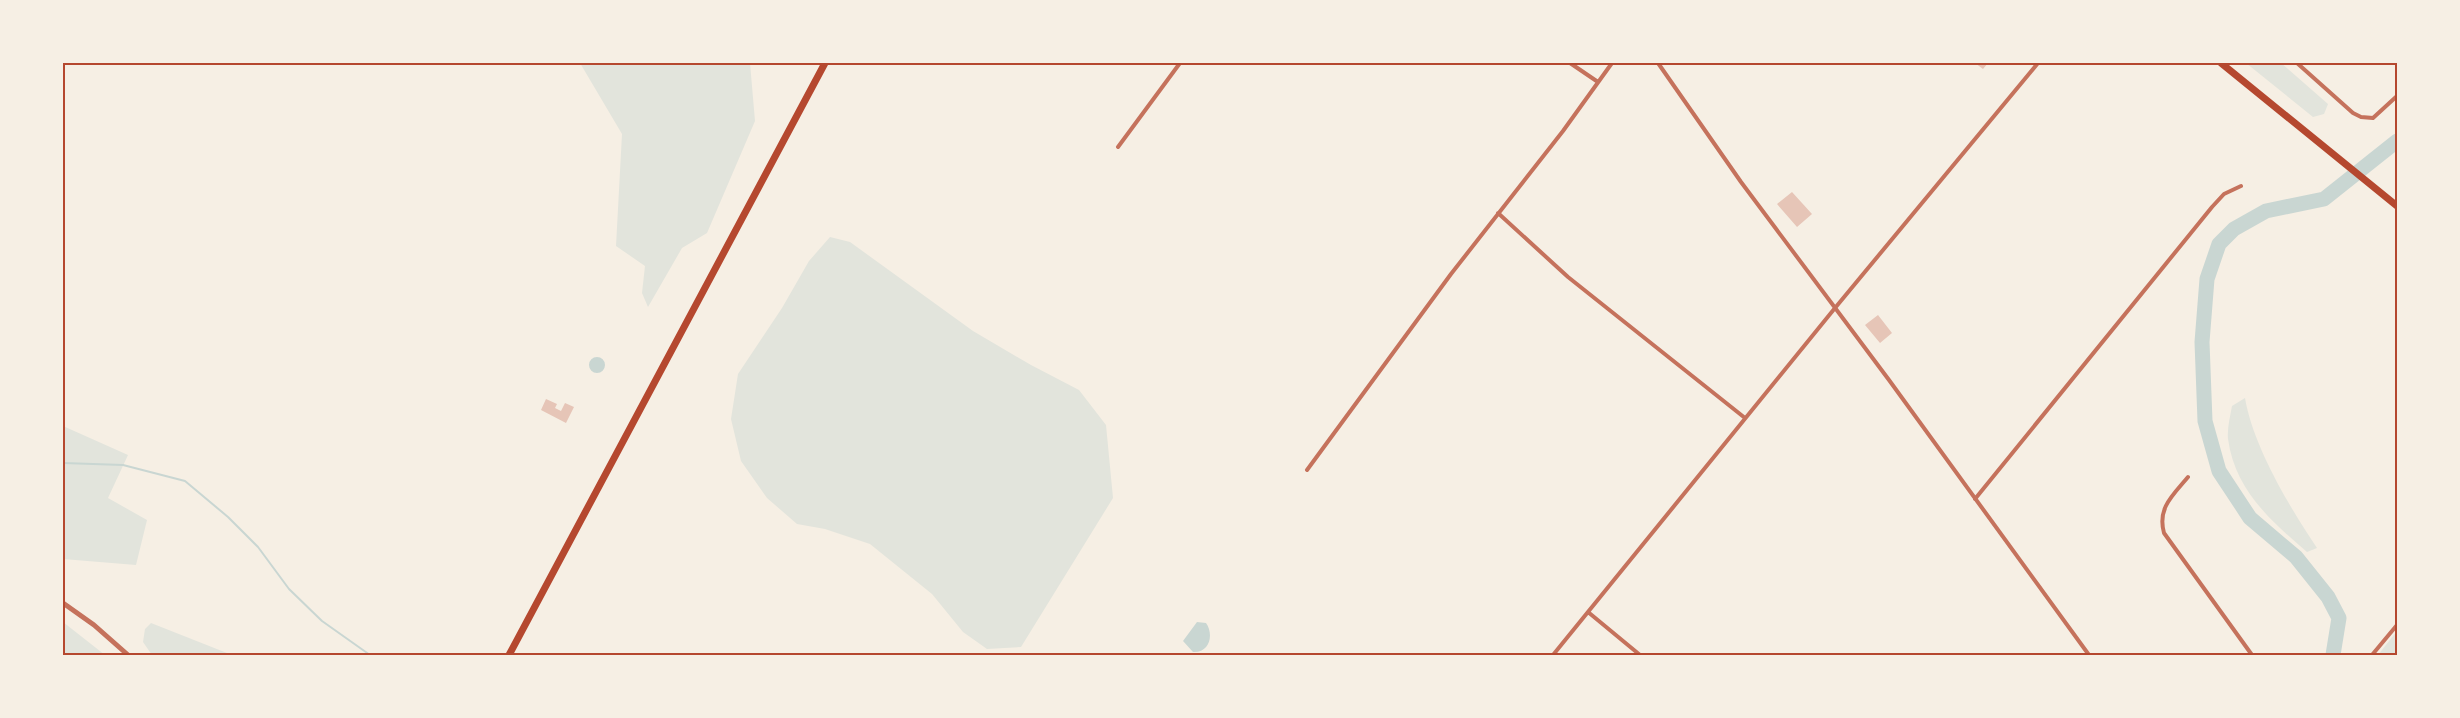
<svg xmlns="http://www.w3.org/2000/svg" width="2460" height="718" font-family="'Source Sans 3',sans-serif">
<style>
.green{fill:#e2e4dc}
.water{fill:#c9d6d2}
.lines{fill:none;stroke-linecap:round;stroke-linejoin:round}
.stream{stroke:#c9d6d2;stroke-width:2}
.river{stroke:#c9d6d2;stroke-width:15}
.building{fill:#e6c5b7}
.minor{stroke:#c5725c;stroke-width:4}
.tertiary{stroke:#c5725c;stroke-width:5}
.primary{stroke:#b5482f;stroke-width:7}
.trunk{stroke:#b5482f;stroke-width:7}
.neatline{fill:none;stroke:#b5482f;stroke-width:2}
</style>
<rect width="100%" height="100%" fill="#f6efe4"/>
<path class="green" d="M 580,63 L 750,63 L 755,121 L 707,233 L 682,248 L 648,307 L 642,293 L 645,266 L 616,246 L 622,134 Z
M 2246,63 L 2281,63 L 2328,104 L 2324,114 L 2313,117 Z
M 830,237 L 850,242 L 973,331 L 1031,365 L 1079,390 L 1106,425 L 1113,498 L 1021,647 L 987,649 L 963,632 L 932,594 L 870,544 L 825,529 L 797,524 L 767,498 L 741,461 L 731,419 L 738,374 L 782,308 L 809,261 Z
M 2245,398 C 2253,446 2290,508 2317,548 L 2307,552 C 2271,521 2235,490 2228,439 C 2227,429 2230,417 2232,406 Z
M 63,426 L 128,455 L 108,498 L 147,520 L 136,565 L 63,559 Z
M 63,622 L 105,655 L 63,655 Z
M 151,623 L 232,655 L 152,655 L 143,642 L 145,629 Z
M 2397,631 L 2397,655 L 2378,655 Z"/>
<path class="water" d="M589 365a8 8 0 1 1 16 0a8 8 0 1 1-16 0Z
M 1197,622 L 1206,623 C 1214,634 1210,653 1193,652 L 1183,641 Z"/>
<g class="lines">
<path class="stream" d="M 63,463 L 123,465 L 185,481 L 228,517 L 258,547 L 289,589 L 322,621 L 370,655"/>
<path class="river" d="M 2333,655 L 2339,618 L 2328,597 L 2296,557 L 2250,518 L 2219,471 L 2205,421 L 2202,342 L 2207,279 L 2219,244 L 2234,229 L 2266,211 L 2324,199 L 2397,141"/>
</g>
<path class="building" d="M 1975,63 L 1988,63 L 1983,69 Z
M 1792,192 L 1812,214 L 1797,227 L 1777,204 Z
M 1878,315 L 1892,333 L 1880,343 L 1865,325 Z
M 546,399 L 557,404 L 555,408 L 561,411 L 565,403 L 574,407 L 566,423 L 541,410 Z"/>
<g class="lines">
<path class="minor" d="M 1570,63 L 1598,82
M 1658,63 L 1741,182 L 1889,380 L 2089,655
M 2297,63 L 2353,113 L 2361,117 L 2373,118 L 2397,96
M 1118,147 L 1180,63
M 1498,213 L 1568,277 L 1745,418
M 1307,470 L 1451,274 L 1563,131 L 1612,63
M 2188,477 C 2173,495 2157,508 2164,533 L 2252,655
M 1975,499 L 2212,207 L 2224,194 L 2241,186
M 1588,612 L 1640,655
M 1553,655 L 1835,308 L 2038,63
M 2372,655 L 2397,625"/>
<path class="tertiary" d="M 63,603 L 94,625 L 128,655"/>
<path class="primary" d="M 2221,63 L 2397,206"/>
<path class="trunk" d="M 509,655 L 825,63"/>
</g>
<rect width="2460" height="718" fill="none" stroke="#f6efe4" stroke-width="129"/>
<rect x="64" y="64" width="2332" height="590" class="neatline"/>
</svg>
